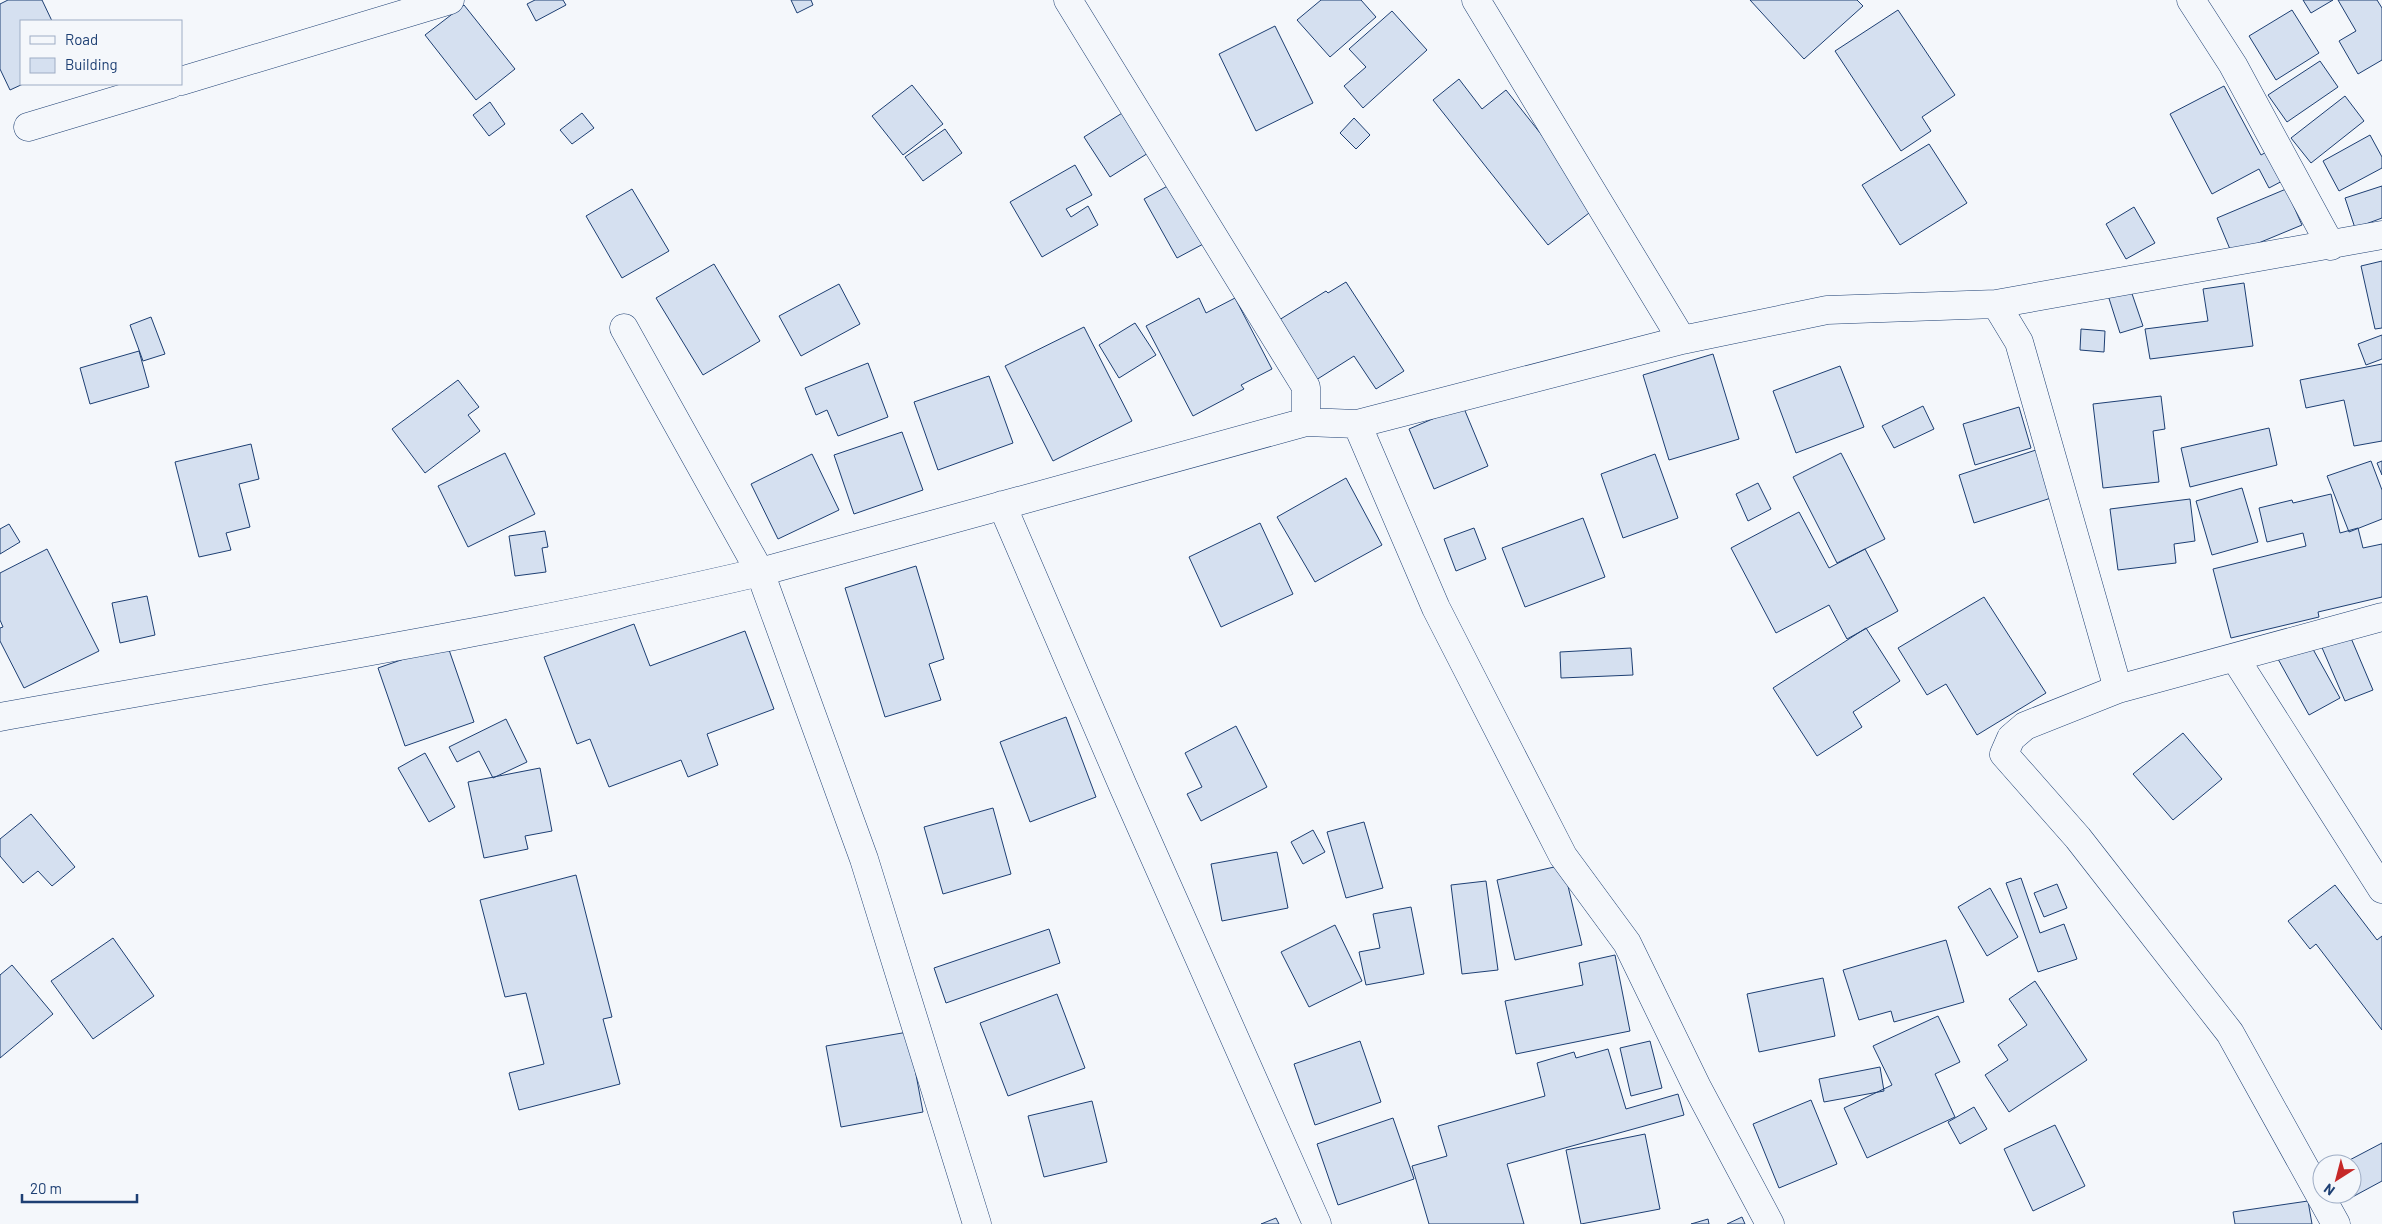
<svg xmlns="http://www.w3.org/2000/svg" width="2382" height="1224" font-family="Barlow,sans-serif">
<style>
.building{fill:#d5e0f0;stroke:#1d3f73}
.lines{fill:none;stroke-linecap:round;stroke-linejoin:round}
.minor-casing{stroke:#1d3f73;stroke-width:29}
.minor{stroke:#f4f7fb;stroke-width:28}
</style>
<rect width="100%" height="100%" fill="#f4f7fb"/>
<path class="building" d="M 8,0 L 42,0 L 52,21 L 21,21 L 21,84 L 23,84 L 10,90 L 0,69 L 0,4 Z
M 535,0 L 563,0 L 566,5 L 536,21 L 527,4 Z
M 791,0 L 811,0 L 813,5 L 797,13 Z
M 1321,0 L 1361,0 L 1376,17 L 1330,57 L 1297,20 Z
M 1750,0 L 1857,0 L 1863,6 L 1804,59 Z
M 2303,0 L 2333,0 L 2311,13 Z
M 2338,0 L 2377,0 L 2382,8 L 2382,60 L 2358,74 L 2339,41 L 2356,31 Z
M 464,5 L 515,69 L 476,100 L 425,35 Z
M 1898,10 L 1955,95 L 1922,117 L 1931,131 L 1901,151 L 1835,51 Z
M 2292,10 L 2319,53 L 2276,80 L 2249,36 Z
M 1392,11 L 1427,50 L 1363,108 L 1344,86 L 1366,67 L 1349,49 Z
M 1275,26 L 1313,103 L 1256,131 L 1219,54 Z
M 2320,61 L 2338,87 L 2287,122 L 2268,95 Z
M 1459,79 L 1482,109 L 1506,90 L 1598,206 L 1548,245 L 1433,100 Z
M 912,85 L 943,124 L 903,155 L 872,116 Z
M 2224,86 L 2261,155 L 2272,149 L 2288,178 L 2269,188 L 2259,169 L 2212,194 L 2170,114 Z
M 2345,96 L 2364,121 L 2311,163 L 2291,138 Z
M 490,102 L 505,124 L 489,136 L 473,115 Z
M 1127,110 L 1153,150 L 1110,177 L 1084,137 Z
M 582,113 L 594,128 L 572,144 L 560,130 Z
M 1354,118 L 1370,135 L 1356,149 L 1340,133 Z
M 945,129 L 962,153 L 923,181 L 905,157 Z
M 2370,135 L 2382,157 L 2382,168 L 2339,191 L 2323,161 Z
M 1929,144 L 1967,203 L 1900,245 L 1862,185 Z
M 1075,165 L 1092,195 L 1066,209 L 1071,217 L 1088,206 L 1098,225 L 1042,257 L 1010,202 Z
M 1173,183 L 1207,242 L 1177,258 L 1144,199 Z
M 2382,186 L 2382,218 L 2355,228 L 2345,198 Z
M 632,189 L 669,251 L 622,278 L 586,216 Z
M 2286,189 L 2302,225 L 2232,254 L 2217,218 Z
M 2134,207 L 2155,243 L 2126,259 L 2106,224 Z
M 2382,261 L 2382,328 L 2375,329 L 2361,266 Z
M 714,264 L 760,341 L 703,375 L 656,298 Z
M 1346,282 L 1404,371 L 1376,389 L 1354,356 L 1316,380 L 1279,320 L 1326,291 L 1328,293 Z
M 2128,282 L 2143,326 L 2120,333 L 2106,289 Z
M 2244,283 L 2253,346 L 2150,359 L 2145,329 L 2208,321 L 2203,289 Z
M 839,284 L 860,324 L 801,356 L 779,316 Z
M 1199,298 L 1206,313 L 1235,298 L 1272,369 L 1241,385 L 1244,389 L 1193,416 L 1146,326 Z
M 151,317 L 165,354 L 143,361 L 130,325 Z
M 1135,323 L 1156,355 L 1119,378 L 1099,345 Z
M 1084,327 L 1132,421 L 1053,461 L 1005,366 Z
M 2081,329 L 2105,331 L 2104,352 L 2080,350 Z
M 2382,335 L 2382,359 L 2366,365 L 2358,344 Z
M 139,351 L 149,387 L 90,404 L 80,368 Z
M 1713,354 L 1739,439 L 1669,460 L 1643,375 Z
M 868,363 L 888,417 L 838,436 L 827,410 L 816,415 L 805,388 Z
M 2382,364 L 2382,441 L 2354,446 L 2344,400 L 2306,408 L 2300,380 Z
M 1840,366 L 1864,427 L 1796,453 L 1773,391 Z
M 989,376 L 1013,443 L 938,470 L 914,402 Z
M 458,380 L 479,407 L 468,415 L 480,431 L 425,473 L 392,429 Z
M 2161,396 L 2165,429 L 2153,431 L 2159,482 L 2103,488 L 2093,404 Z
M 1463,406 L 1488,466 L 1434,489 L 1409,429 Z
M 1923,406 L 1934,429 L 1894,448 L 1882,426 Z
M 2019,407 L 2031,448 L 1975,465 L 1963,424 Z
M 2269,428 L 2277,465 L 2190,487 L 2181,448 Z
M 902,432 L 923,490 L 854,514 L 834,455 Z
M 251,444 L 259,479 L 239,484 L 250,527 L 226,533 L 231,550 L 199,557 L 175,462 Z
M 2036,450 L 2051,498 L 1974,523 L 1959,475 Z
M 505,453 L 535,514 L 468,547 L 438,486 Z
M 1841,453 L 1885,539 L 1837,563 L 1793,477 Z
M 812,454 L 839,510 L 778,539 L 751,484 Z
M 1655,454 L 1678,518 L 1623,538 L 1601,474 Z
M 2371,461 L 2382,490 L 2382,519 L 2349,532 L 2327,476 Z
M 2382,461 L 2382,475 L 2377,463 Z
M 1346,478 L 1382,545 L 1315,582 L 1277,517 Z
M 1758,483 L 1771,509 L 1748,521 L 1736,494 Z
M 2242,488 L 2258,542 L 2212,555 L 2196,501 Z
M 2331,494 L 2340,533 L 2358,528 L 2363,548 L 2382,544 L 2382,597 L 2318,612 L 2319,617 L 2231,638 L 2213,569 L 2306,546 L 2303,533 L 2267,542 L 2259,508 L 2292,500 L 2293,503 Z
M 2190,499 L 2195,541 L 2174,544 L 2176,563 L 2118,570 L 2110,509 Z
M 1799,512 L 1829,568 L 1865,549 L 1898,611 L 1847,639 L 1829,605 L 1776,633 L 1731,548 Z
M 1583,518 L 1605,577 L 1525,607 L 1502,548 Z
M 1260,523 L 1293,594 L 1221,627 L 1189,557 Z
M 9,524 L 20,542 L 0,554 L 0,529 Z
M 1474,528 L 1486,559 L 1456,571 L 1444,539 Z
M 545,531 L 548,547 L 542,548 L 546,572 L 515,576 L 509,536 Z
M 47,549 L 99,651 L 24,688 L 0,641 L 0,628 L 3,627 L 0,620 L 0,573 Z
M 916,566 L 944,659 L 929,664 L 941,700 L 885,717 L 845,588 Z
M 147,596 L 155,635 L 120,643 L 112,603 Z
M 1984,597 L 2046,693 L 1977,735 L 1946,684 L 1927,695 L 1898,648 Z
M 634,624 L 650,666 L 745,631 L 774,709 L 707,734 L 718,765 L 688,777 L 681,760 L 609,787 L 590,739 L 577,744 L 544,657 Z
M 1866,628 L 1900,681 L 1853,712 L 1862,727 L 1817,756 L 1773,688 Z
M 2348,631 L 2373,690 L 2345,701 L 2320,643 Z
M 2309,642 L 2340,698 L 2309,715 L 2278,659 Z
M 447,644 L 474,722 L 405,746 L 378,668 Z
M 1631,648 L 1633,675 L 1561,678 L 1560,652 Z
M 1066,717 L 1096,797 L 1030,822 L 1000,742 Z
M 506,719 L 527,762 L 493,778 L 479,751 L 457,762 L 449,747 Z
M 1236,726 L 1267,787 L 1201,821 L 1187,794 L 1202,787 L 1185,753 Z
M 2183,733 L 2222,779 L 2173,820 L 2133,774 Z
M 425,753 L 455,807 L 429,822 L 398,768 Z
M 540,768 L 552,831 L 525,836 L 528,849 L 484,858 L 468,782 Z
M 993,808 L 1011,874 L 943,894 L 924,827 Z
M 31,814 L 75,867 L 52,886 L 38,871 L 23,883 L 0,856 L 0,839 Z
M 1364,822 L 1383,888 L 1346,898 L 1327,832 Z
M 1313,830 L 1325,852 L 1303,864 L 1291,842 Z
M 1277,852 L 1288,908 L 1222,921 L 1211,864 Z
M 1563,865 L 1582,945 L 1515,960 L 1497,880 Z
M 576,875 L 612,1017 L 603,1019 L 620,1084 L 519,1110 L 509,1073 L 544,1064 L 526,993 L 505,997 L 480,900 Z
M 2021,878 L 2040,933 L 2064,924 L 2077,959 L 2038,972 L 2006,883 Z
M 1486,881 L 1498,970 L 1462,974 L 1451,885 Z
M 2057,884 L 2067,908 L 2044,917 L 2034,893 Z
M 2335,885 L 2377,940 L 2382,936 L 2382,1030 L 2316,944 L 2310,949 L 2288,921 Z
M 1990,888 L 2018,937 L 1987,956 L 1958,907 Z
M 1411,907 L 1424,974 L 1366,985 L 1359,952 L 1380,948 L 1373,914 Z
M 1335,925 L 1362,981 L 1309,1007 L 1281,952 Z
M 1049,929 L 1060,963 L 946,1003 L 934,968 Z
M 113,938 L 154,996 L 93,1039 L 51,981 Z
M 1946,940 L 1964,1002 L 1894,1022 L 1891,1011 L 1859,1020 L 1843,970 Z
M 1615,955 L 1630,1031 L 1516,1054 L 1505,1001 L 1583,985 L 1579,963 Z
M 12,965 L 53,1014 L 0,1058 L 0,975 Z
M 1823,978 L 1835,1036 L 1759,1052 L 1747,994 Z
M 2035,981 L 2087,1060 L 2009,1112 L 1985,1075 L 2008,1060 L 1998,1045 L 2027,1025 L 2009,999 Z
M 1057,994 L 1085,1068 L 1008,1096 L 980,1023 Z
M 1938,1016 L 1960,1062 L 1935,1074 L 1955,1117 L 1867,1158 L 1844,1108 L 1892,1085 L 1873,1046 Z
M 908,1032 L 923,1112 L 841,1127 L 826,1046 Z
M 1360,1041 L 1381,1102 L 1315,1125 L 1294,1064 Z
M 1650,1041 L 1662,1088 L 1631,1096 L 1620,1048 Z
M 1608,1049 L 1626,1109 L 1678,1094 L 1684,1115 L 1507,1164 L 1524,1224 L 1429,1224 L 1412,1166 L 1447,1156 L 1438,1126 L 1545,1096 L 1537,1063 L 1574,1052 L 1576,1058 Z
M 1880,1067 L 1884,1091 L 1824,1102 L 1819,1079 Z
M 1811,1100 L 1837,1164 L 1779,1188 L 1753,1124 Z
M 1092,1101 L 1107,1162 L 1044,1177 L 1028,1116 Z
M 1974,1107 L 1987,1129 L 1960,1144 L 1948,1122 Z
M 1393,1118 L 1414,1179 L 1338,1205 L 1317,1144 Z
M 2055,1125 L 2085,1186 L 2033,1211 L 2004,1149 Z
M 1645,1134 L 1660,1209 L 1581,1224 L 1566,1150 Z
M 2382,1143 L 2382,1181 L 2345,1201 L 2341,1194 L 2352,1194 L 2352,1164 L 2342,1164 Z
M 2308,1201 L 2312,1224 L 2235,1224 L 2233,1212 Z
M 1742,1217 L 1745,1224 L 1727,1224 Z
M 1276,1218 L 1279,1224 L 1261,1224 Z
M 1708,1219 L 1709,1224 L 1691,1224 Z"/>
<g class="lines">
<g class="minor-casing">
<path id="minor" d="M 1068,0 L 1306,387 L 1306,422
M 1476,0 L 1682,340
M 2191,0 L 2233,65 L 2331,246
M 181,81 L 450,0
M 28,127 L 171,84
M 1996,304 L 2019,342 L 2118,689
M 624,328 L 760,572 L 864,859 L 977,1224
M 1357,424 L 1436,608 L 1563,856 L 1627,943 L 1697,1087 L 1770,1224
M 1002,505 L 1123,786 L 1317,1224
M 2235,658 L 2382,889
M 0,717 C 254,671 509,631 760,572 L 1306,422 L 1357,424 L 1682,340 L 1827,310 L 1996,304 L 2382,235
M 2336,1224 L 2230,1033 L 2078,838 L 2004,754 L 2011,738 L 2025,726 L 2118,689 L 2382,617"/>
</g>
<use href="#minor" class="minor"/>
</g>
<rect x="20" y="20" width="162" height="65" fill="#f4f7fb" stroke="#9eadc5"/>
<rect x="30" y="36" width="25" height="8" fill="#f4f7fb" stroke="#9eadc5"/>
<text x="65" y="45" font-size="15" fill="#1d3f73">Road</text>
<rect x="30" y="58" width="25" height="15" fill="#d5e0f0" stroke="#9eadc5"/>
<text x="65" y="70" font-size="15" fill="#1d3f73">Building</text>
<g transform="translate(2337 1179) rotate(216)"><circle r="24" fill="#f4f7fb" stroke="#9eadc5"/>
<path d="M0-4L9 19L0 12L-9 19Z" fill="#c62828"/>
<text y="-8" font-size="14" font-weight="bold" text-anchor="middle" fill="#1d3f73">N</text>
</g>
<path d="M22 1194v8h115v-8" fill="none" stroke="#1d3f73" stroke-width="2.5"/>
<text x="30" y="1194" font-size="15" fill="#1d3f73" stroke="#f4f7fb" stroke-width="4" paint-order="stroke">20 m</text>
</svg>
